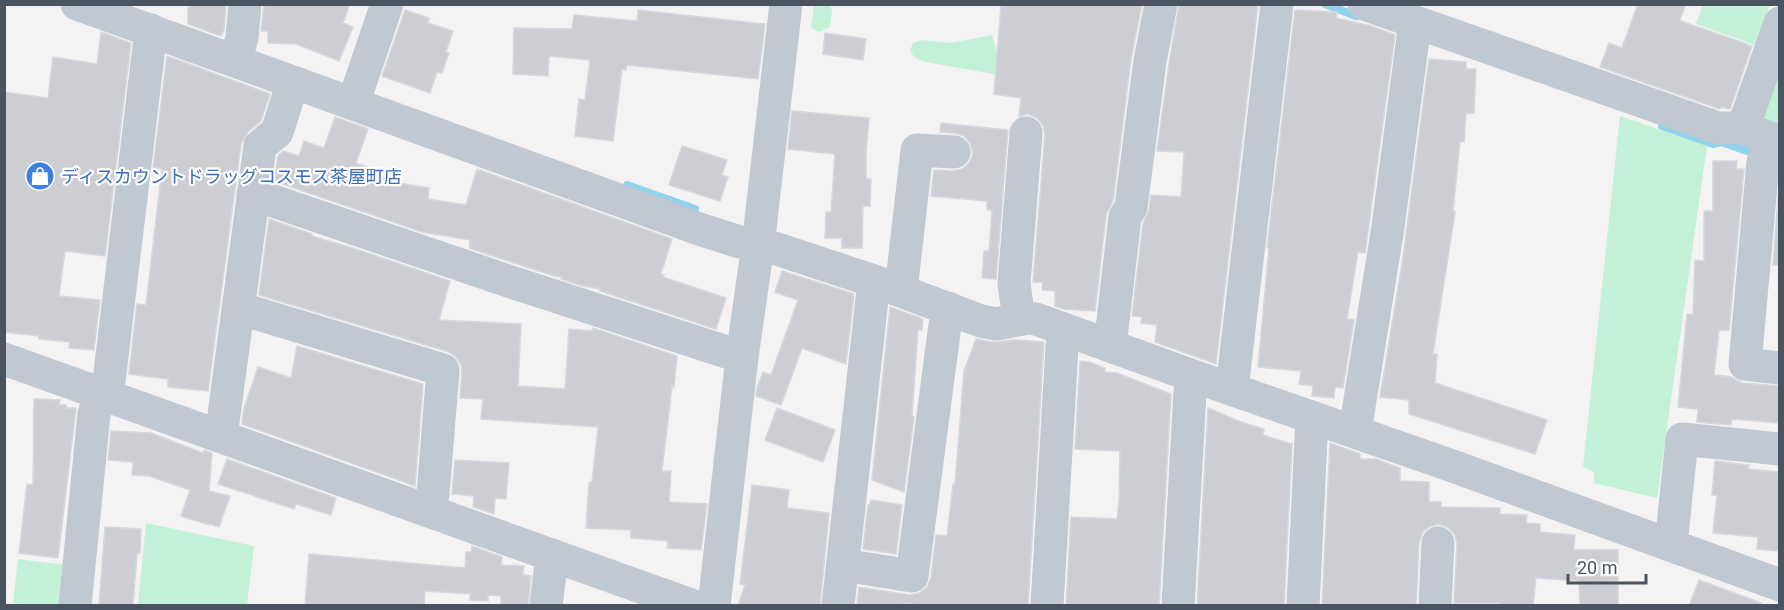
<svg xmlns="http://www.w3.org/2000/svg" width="1784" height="610" font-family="Roboto,'Noto Sans JP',sans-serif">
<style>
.green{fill:#c2f1d7}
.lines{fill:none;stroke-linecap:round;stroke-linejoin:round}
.stream{stroke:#8fd3ed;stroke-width:8}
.building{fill:#ccced4;stroke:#d6d8dd;stroke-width:1.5}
.minor{stroke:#c0c8d1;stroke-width:33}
.labels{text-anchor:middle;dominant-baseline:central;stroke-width:4.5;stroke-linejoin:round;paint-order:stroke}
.shop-label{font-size:18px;fill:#366cbe;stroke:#fff;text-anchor:start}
</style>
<rect width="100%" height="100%" fill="#f4f2f2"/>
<path class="green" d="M 814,5 L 830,5 L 832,10 L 830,27 L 819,32 L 811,28 Z
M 1703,5 L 1770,5 L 1755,45 L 1696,24 Z
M 992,35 L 997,52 L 1016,56 L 1023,79 L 925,62 L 914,57 L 910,50 L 913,43 L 921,40 L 951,43 Z
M 1779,62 L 1779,127 L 1771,124 L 1762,117 Z
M 1620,116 L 1707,146 L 1657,498 L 1594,483 L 1594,472 L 1583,467 Z
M 146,523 L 254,546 L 247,605 L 138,605 Z
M 18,559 L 72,566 L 68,605 L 37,606 L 13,603 Z"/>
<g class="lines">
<path class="stream" d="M 1325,4 L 1356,16
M 1662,126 L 1713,144 L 1721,142 L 1759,155
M 627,185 L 695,209"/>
</g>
<path class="building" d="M 188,4 L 226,4 L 224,30 L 221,36 L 188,24 Z
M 264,4 L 350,4 L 343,23 L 353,27 L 339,61 L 296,44 L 268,43 L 268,31 L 261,31 Z
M 1001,4 L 1142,4 L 1131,59 L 1113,201 L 1106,215 L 1095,311 L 1064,309 L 1055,306 L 1055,291 L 1042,290 L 1043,282 L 1033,282 L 1045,134 L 1043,126 L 1037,118 L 1028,114 L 1019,116 L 1021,98 L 994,94 Z
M 1179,4 L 1258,4 L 1216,364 L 1155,342 L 1157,325 L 1141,323 L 1142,317 L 1132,316 L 1143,223 L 1149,210 L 1151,195 L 1181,197 L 1184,152 L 1157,151 L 1169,64 Z
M 1638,4 L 1686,4 L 1680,19 L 1681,21 L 1752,46 L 1730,109 L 1721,107 L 1720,109 L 1600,67 L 1609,43 L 1622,48 Z
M 405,10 L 429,18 L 428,23 L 453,31 L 446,52 L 449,53 L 442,73 L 437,72 L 430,93 L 382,76 Z
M 638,10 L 765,24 L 758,79 L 627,65 L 626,70 L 622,69 L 613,141 L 575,136 L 579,99 L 585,100 L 590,60 L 549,56 L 548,76 L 513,74 L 514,28 L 572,29 L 574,15 L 637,21 Z
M 1295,10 L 1337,12 L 1336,18 L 1371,26 L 1395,35 L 1365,253 L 1358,252 L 1347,319 L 1354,320 L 1343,388 L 1335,387 L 1334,398 L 1312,396 L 1313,386 L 1299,384 L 1301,371 L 1258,367 L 1269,248 L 1267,248 Z
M 101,32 L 131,43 L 105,256 L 65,251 L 59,296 L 100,300 L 94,350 L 69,348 L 70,342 L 39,339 L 39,336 L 4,332 L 4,92 L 48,98 L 53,57 L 97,64 Z
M 825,33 L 866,39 L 863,60 L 823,54 Z
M 167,56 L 270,94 L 261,121 L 248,132 L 241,144 L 208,391 L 168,387 L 168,379 L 129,374 L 137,304 L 146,305 L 162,169 L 153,168 Z
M 1429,59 L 1466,62 L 1466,69 L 1476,69 L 1474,113 L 1466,113 L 1464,142 L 1460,142 L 1453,211 L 1455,212 L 1433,354 L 1437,354 L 1435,383 L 1547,420 L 1535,454 L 1409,414 L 1409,400 L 1380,397 L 1403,257 Z
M 792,111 L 869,118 L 866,154 L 866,179 L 871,179 L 870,206 L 863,206 L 862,248 L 842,248 L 842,238 L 825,238 L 826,212 L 831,212 L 835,154 L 788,149 Z
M 335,117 L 368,129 L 356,163 L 367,167 L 364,174 L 400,179 L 399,183 L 429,188 L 428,199 L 466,205 L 477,169 L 672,239 L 661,274 L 664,275 L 663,277 L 726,298 L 716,329 L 600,291 L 601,289 L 583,286 L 561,279 L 562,277 L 554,276 L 469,248 L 470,240 L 422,232 L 274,181 L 278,156 L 283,151 L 299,156 L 304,141 L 324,148 Z
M 941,123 L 1008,130 L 996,279 L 982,278 L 984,251 L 989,251 L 992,210 L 987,210 L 987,201 L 931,196 L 934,170 L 953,171 L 962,169 L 969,163 L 973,154 L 970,143 L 964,136 L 955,133 L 940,132 Z
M 682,146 L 727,160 L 722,175 L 728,177 L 720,201 L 669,185 Z
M 1713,161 L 1737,161 L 1736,169 L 1744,169 L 1729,330 L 1719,330 L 1714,375 L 1732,377 L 1743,383 L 1779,386 L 1779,423 L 1732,419 L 1731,425 L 1697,422 L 1698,409 L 1678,407 L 1687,314 L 1693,314 L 1695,260 L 1704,261 L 1704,211 L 1713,211 Z
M 1779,188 L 1779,265 L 1773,265 Z
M 269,219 L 312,234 L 312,236 L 359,250 L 450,281 L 439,320 L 521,324 L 518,386 L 565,389 L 569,329 L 592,331 L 593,328 L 677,356 L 674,387 L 672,386 L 662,471 L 671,471 L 669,502 L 707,504 L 701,550 L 667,548 L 668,541 L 631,538 L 631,530 L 586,528 L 589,482 L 592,482 L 598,427 L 481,419 L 483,399 L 460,398 L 462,372 L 461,364 L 456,357 L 449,352 L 259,295 Z
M 782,271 L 854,294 L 846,364 L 802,348 L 781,405 L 756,396 L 757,388 L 763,372 L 771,375 L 798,300 L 775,292 Z
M 890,307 L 923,319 L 922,330 L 918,329 L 912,416 L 914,417 L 904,492 L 872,480 Z
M 976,339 L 993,342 L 1015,340 L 1044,342 L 1028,606 L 929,606 L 903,603 L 903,606 L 857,606 L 859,587 L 910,595 L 919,593 L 927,587 L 931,578 L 936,535 L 947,536 L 953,484 L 955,484 L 964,371 Z
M 297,346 L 423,384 L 415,486 L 242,424 L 244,408 L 258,367 L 291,378 Z
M 1080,361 L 1089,362 L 1105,368 L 1105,372 L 1117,373 L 1171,394 L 1159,606 L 1066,606 L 1071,517 L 1117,519 L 1119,500 L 1120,451 L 1075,449 Z
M 34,399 L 60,400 L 59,405 L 66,405 L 66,408 L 76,408 L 58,558 L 19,553 L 27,484 L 33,485 Z
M 777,408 L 835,430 L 823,462 L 765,440 Z
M 1208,408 L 1241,422 L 1264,429 L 1263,435 L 1292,444 L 1284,606 L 1197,606 Z
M 111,431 L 151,433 L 203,453 L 204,450 L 212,453 L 209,491 L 230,496 L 219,527 L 210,524 L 209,525 L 181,516 L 190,490 L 149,476 L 132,475 L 133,462 L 108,460 Z
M 1330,443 L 1360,454 L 1360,459 L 1376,459 L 1400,468 L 1400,481 L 1429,482 L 1429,502 L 1441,502 L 1441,507 L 1500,508 L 1500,514 L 1527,515 L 1526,523 L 1540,524 L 1540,532 L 1575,535 L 1574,550 L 1618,550 L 1618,606 L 1580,606 L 1579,581 L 1536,578 L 1533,606 L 1500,606 L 1500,603 L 1454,603 L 1457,543 L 1455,535 L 1449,528 L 1438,524 L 1429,527 L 1423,532 L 1419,542 L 1416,606 L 1322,606 Z
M 227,459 L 336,498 L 331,515 L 296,504 L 294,509 L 218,484 Z
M 455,460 L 509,463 L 506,499 L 495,498 L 494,514 L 473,507 L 474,496 L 452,494 Z
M 1715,461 L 1749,465 L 1748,469 L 1779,472 L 1779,551 L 1757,549 L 1758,537 L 1713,533 L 1717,495 L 1712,495 Z
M 752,485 L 789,490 L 787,508 L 829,513 L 820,606 L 738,606 L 745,585 L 740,584 Z
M 871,500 L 902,505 L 896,554 L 863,549 L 868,505 L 870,505 Z
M 105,527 L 141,529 L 140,553 L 137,553 L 133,606 L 99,606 Z
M 472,546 L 502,557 L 501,565 L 524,566 L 523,575 L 531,576 L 528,606 L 501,606 L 501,596 L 488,595 L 488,601 L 470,600 L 470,594 L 425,591 L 424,606 L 305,606 L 309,554 L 465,568 L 466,552 L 471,552 Z
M 1699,580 L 1761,603 L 1760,606 L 1689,606 Z"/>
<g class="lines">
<path class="minor" d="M 77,4 L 699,229 L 740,242 L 774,248 L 874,281 L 981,321 L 996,324 L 1028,318 L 1036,319 L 1193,376 L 1447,464 L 1780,585
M 1364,4 L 1718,128 L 1743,128 L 1780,142
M 235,61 L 242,38 L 245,4
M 353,104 L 387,4
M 1743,128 L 1780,23
M 1770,139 L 1763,162 L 1745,364 L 1780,368
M 253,194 L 505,280 L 742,357
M 901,291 L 917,150 L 954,152
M 238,308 L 443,370 L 433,494 L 427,510
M 1019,319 L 1014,284 L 1026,133
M 1110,346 L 1125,217 L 1131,207 L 1150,61 L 1161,4
M 4,359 L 694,606
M 1232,389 L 1277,4
M 106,396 L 109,381 L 151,30
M 1355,431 L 1388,227 L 1415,23
M 221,437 L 260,146 L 277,132 L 293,82
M 1671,545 L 1682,439 L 1780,449
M 843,565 L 912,576 L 945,325 L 948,308
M 75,606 L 94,414 L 101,394
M 546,606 L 552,555
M 714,606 L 742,357 L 758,245 L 786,4
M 838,606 L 874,281
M 1047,606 L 1062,347 L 1066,331
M 1178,606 L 1190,392 L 1193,376
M 1303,606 L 1312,417
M 1435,606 L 1438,543"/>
</g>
<defs>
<g id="shop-disc" transform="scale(1.5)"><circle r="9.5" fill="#3f7fe0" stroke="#fff"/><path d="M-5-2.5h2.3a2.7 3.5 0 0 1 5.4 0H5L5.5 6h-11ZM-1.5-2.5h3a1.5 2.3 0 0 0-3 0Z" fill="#fff"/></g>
</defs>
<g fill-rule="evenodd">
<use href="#shop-disc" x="40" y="176"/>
</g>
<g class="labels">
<g class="shop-label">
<text x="61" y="176">ディスカウントドラッグコスモス茶屋町店</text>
</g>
</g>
<rect width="1784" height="610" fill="none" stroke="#4a5460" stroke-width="12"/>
<path d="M1568 574v9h78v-9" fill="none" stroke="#4a5460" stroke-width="3"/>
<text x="1577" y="574" font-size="18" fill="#4a5460" stroke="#ffffff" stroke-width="4.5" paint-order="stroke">20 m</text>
</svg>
